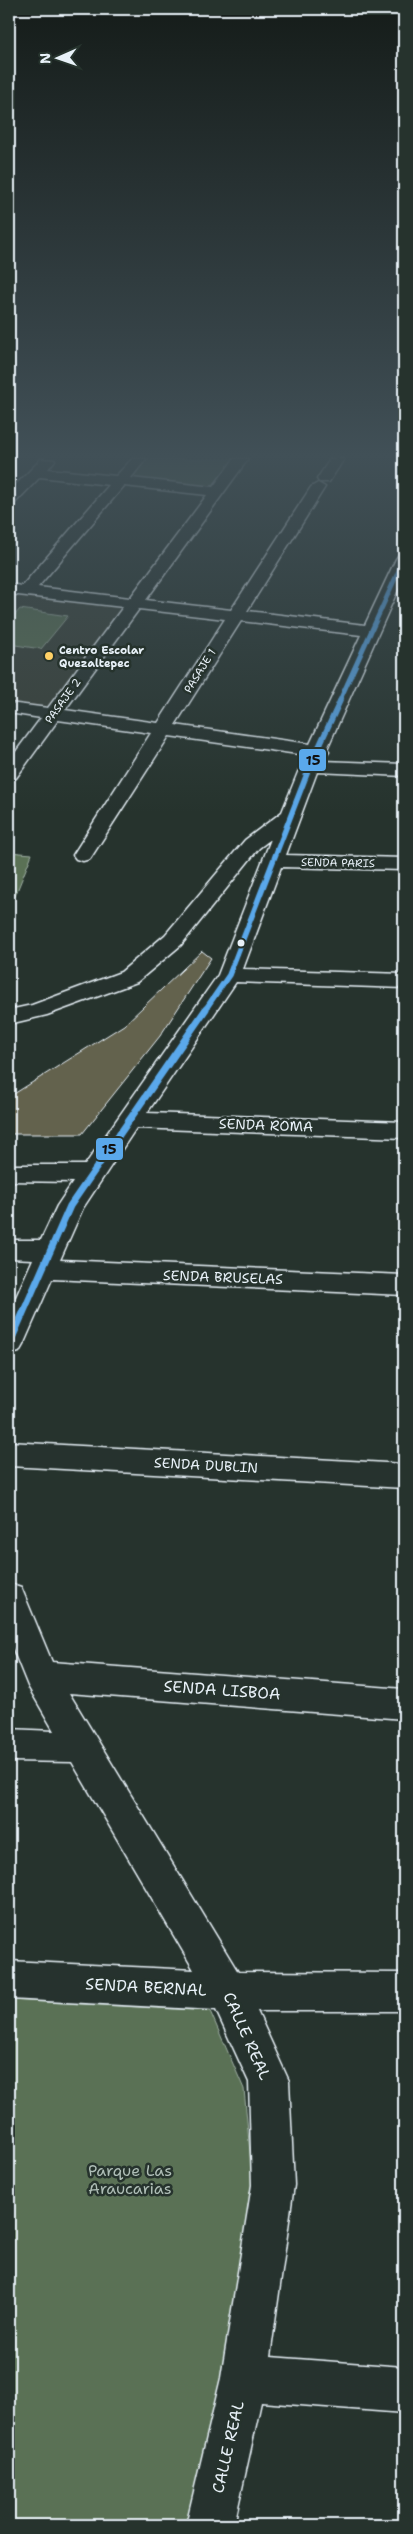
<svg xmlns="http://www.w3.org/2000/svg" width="413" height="2534" font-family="'Shantell Sans',sans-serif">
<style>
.built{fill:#394137}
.green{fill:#5a7155;stroke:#a1b1a6}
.building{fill:#64624e;stroke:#e8f1f8}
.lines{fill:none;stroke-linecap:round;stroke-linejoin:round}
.street-casing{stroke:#e8f1f8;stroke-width:3}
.street{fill:#26332d;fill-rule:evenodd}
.bus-1-far2-casing{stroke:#26332d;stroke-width:7}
.bus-1-far1-casing{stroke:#26332d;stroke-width:9}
.bus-1-casing{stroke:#26332d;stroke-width:11}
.bus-1-far2{stroke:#5aa8eb;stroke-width:4.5}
.bus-1-far1{stroke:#5aa8eb;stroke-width:5.5}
.bus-1{stroke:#5aa8eb;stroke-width:7}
.poi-dot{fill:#ffd166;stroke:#26332d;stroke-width:2}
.bus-dot{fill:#e8f1f8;stroke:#26332d;stroke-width:2}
.labels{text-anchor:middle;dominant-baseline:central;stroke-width:5;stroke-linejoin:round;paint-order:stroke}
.far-poi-label{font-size:11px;font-weight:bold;fill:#e8f1f8;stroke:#26332d;text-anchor:start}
.far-street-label{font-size:11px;fill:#e8f1f8;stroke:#26332d}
.street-label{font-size:14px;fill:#e8f1f8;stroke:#26332d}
.near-street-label{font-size:16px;fill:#e8f1f8;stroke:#26332d}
.near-park-label{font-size:16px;fill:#afbeb7;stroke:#26332d}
.line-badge{stroke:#26332d;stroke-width:2}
.pale-badge-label{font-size:14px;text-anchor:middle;font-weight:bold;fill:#111}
</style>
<rect width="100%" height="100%" fill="#26332d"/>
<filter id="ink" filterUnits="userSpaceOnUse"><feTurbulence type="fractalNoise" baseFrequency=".02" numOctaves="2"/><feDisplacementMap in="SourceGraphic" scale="10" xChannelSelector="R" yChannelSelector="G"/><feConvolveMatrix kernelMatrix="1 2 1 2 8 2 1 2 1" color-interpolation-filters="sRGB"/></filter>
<g filter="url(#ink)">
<path class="built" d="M 9,592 L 127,606 L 48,710 L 9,705 Z"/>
<path class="green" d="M 145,459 L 237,459 L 213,490 L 128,480 Z
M 20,609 L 68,616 L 41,649 L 9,644 L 9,622 Z
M 9,852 L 32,854 L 9,911 Z
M 9,2000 L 210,2011 L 244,2089 L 253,2185 L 221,2377 L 187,2525 L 9,2525 Z"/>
<path class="building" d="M 202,951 L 211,958 L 160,1036 L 82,1134 L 9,1134 L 9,1097 L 124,1025 Z"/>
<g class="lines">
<g class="street-casing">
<path id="street" d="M 41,459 L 55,460 L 48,469 L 116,476 L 132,459 L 146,459 L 131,478 L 213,487 L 234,459 L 248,459 L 146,600 L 231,610 L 311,487 L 318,483 L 325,487 L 247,611 L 365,625 L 396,559 L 398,556 L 404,554 L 404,576 L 327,749 L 329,751 L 322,761 L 404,764 L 404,776 L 317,772 L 286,855 L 404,858 L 404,870 L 281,867 L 243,969 L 404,974 L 404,988 L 236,982 L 147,1113 L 404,1122 L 404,1138 L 136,1128 L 83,1208 L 60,1260 L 404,1275 L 404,1295 L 52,1279 L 23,1345 L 19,1352 L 9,1355 L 9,1313 L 33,1259 L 9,1258 L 9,1240 L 41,1240 L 57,1206 L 73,1182 L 9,1181 L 9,1165 L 85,1165 L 218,975 L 271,839 L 259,848 L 181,945 L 137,982 L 47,1015 L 9,1024 L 9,1010 L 32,1005 L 121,972 L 165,935 L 245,840 L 282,812 L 305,755 L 169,736 L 90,859 L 83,861 L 76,859 L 73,855 L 151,733 L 58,720 L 16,778 L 9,780 L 9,761 L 41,718 L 9,713 L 9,703 L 48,708 L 123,607 L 9,594 L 9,584 L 22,586 L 109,485 L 40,477 L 14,504 L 9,505 L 9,492 ZM 124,486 L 207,495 L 130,598 L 38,587 ZM 139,609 L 225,619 L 158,723 L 65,710 ZM 241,621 L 361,635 L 310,744 L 175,725 Z
M 330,459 L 344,459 L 329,482 L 319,482 L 317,479 Z
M 9,1442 L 404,1464 L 404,1488 L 9,1466 Z
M 9,1583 L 21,1587 L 52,1662 L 404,1689 L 404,1719 L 69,1693 L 238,1972 L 404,1973 L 404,2011 L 257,2011 L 289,2081 L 294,2185 L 270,2357 L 404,2367 L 404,2413 L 261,2402 L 234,2525 L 186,2525 L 221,2378 L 252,2185 L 249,2082 L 216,2010 L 9,1999 L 9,1961 L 194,1970 L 72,1762 L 9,1761 L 9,1729 L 54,1731 L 28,1686 L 9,1639 Z"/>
</g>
<use href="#street" class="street"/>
<g class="bus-1-far2-casing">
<path id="bus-1-far2" d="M 339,702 L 404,559"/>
</g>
<g class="bus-1-far1-casing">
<path id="bus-1-far1" d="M 205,1010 L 229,975 L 310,766 L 340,701"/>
</g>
<g class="bus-1-casing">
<path id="bus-1" d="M 9,1345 L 70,1206 L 206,1009"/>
</g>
<use href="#bus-1-far2" class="bus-1-far2"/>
<use href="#bus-1-far1" class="bus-1-far1"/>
<use href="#bus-1" class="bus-1"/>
</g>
</g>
<linearGradient id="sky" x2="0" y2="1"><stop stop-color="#151c19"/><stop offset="0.56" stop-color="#415057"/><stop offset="1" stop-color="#415057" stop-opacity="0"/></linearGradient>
<rect width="413" height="813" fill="url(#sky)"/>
<circle class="poi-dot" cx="49" cy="656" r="5"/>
<circle class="bus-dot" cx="241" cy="943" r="4.5"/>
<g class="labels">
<g class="far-poi-label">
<text x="59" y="650">Centro Escolar<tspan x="59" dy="13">Quezaltepec</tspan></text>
</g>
<g class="far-street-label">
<text transform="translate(200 671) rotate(-58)">PASAJE 1</text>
<text transform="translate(63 701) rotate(-54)">PASAJE 2</text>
<text transform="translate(338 863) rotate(1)">SENDA PARIS</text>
</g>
<g class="street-label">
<text transform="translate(266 1125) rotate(2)">SENDA ROMA</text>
<text transform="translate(223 1277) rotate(2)">SENDA BRUSELAS</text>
<text transform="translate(206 1465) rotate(3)">SENDA DUBLIN</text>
</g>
<g class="near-street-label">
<text transform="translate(222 1690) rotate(4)">SENDA LISBOA</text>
<text transform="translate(146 1987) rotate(3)">SENDA BERNAL</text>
<text transform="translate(247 2036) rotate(66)">CALLE REAL</text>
<text transform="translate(228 2447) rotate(-77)">CALLE REAL</text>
</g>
<g class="near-park-label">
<text x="130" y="2170">Parque Las<tspan x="130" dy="18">Araucarias</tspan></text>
</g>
</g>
<g class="line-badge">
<rect x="298" y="748" width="29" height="24" rx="5" fill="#5aa8eb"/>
<rect x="95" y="1137" width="29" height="24" rx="5" fill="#5aa8eb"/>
</g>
<g class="pale-badge-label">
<text x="313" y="765">15</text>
<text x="109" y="1154">15</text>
</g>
<rect width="413" height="2534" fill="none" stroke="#26332d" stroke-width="30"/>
<rect x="15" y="15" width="383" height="2504" fill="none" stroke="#e8f1f8" stroke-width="2" filter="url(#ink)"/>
<g transform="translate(58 58) rotate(268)" stroke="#26332d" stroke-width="4" paint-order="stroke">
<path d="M0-4L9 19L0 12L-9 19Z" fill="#e8f1f8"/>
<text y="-8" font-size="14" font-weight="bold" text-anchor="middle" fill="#e8f1f8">N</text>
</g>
</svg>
